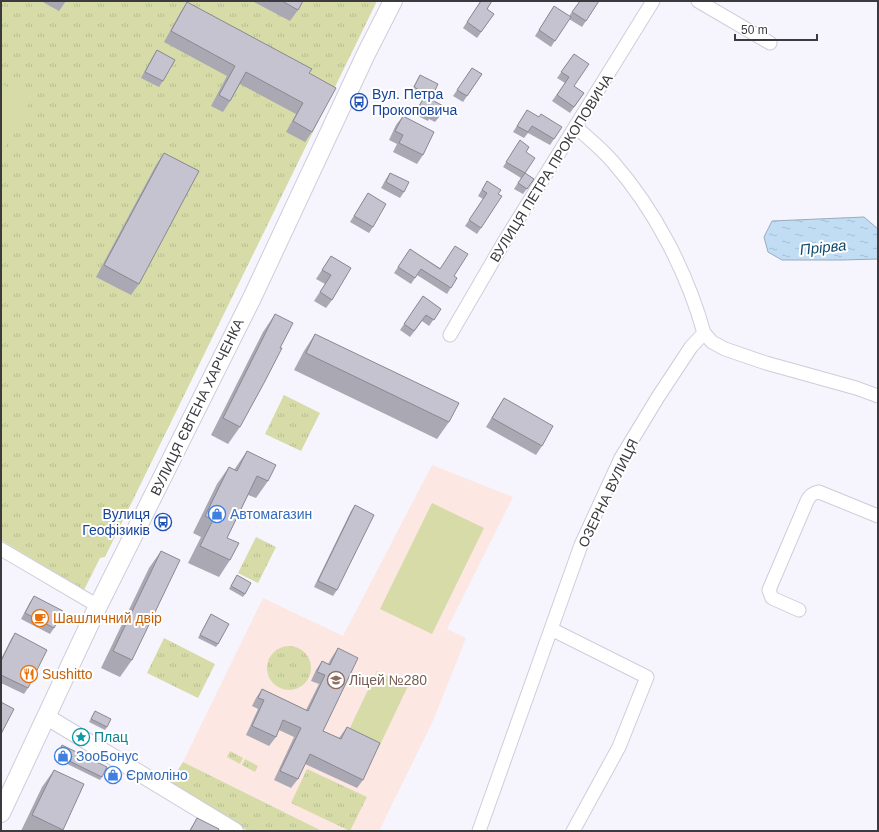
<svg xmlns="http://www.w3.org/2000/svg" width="879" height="832" font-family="Helvetica,sans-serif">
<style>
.education{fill:#fce7e3}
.grass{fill:url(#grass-tufts)}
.pitch{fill:#d6dba7}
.water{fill:url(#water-ripples);stroke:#99acbe}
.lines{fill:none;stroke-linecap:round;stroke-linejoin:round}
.minor-casing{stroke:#cecdda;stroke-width:15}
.tertiary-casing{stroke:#cecdda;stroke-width:18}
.secondary-casing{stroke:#cecdda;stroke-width:20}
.minor{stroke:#fff;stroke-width:13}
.tertiary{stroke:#fff;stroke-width:16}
.secondary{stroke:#fff;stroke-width:18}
.wall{fill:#a9a8b3}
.building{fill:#c5c3d0;stroke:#8a8892}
.labels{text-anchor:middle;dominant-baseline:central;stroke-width:4;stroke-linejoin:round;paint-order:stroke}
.transit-label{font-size:14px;fill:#164399;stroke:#fff;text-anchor:start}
.street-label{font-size:14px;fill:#3b3a3f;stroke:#fff}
.shop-label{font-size:14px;fill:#366cbe;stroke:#fff;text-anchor:start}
.food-label{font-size:14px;fill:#c56008;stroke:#fff;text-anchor:start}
.education-label{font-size:14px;fill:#785e54;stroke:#fff;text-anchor:start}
.culture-label{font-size:14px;fill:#0d838f;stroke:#fff;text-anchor:start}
.water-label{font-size:15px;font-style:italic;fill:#104a6d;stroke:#fff}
</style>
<defs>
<pattern id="grass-tufts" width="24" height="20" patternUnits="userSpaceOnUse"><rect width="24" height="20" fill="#d6dba7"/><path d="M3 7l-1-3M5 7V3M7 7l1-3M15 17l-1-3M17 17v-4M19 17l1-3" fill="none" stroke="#b9bd91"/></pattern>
<pattern id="water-ripples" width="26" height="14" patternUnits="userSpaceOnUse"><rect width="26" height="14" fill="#c1ddf4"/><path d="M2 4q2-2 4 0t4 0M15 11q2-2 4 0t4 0" fill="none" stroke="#a7bed2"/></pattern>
</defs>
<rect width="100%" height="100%" fill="#f6f5fd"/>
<path class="education" d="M 432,465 L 513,497 L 447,629 L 466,638 L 433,721 L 379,831 L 322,831 L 183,762 L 263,598 L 343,636 Z"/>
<path class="grass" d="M 1,1 L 377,1 L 105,557 L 100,558 L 84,590 L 1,540 Z
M 284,395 L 320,413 L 301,451 L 265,434 Z
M 256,537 L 276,547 L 258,583 L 238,573 Z
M 164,638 L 215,664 L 198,698 L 147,673 Z
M267 668a22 22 0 1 1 44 0a22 22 0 1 1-44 0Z
M 230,751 L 243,758 L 240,764 L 227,757 Z
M 245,759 L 258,766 L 255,772 L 242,765 Z
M 183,762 L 322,831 L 248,831 L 169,784 Z
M 307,769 L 367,797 L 350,831 L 291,803 Z"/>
<path class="pitch" d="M 1,84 L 31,100 L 1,155 Z
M 432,503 L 484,528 L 432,634 L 380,609 Z
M 377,671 L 408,686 L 378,749 L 347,734 Z"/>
<path class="water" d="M 864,217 L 878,229 L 878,259 L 842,260 L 782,260 L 768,252 L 764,237 L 772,221 Z"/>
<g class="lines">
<g class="minor-casing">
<path id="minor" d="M 698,1 L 770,43
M 704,333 L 712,342 L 725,349 L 766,363 L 856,388 L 878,396
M 450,335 L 504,242 L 653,1
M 1,549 L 98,606
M 799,610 L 772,598 L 769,590 L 807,501 C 810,495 813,493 819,492 L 878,516
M 551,629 L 647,677 L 619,747 L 573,831
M 479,831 L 581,545 L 621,458 L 658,397 L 691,347 L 704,333 C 687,272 655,210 613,162 C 602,149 588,138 576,127"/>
</g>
<g class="tertiary-casing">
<path id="tertiary" d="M 47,717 L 235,831"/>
</g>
<g class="secondary-casing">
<path id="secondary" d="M 1,813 L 98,606 L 252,298 L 366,54 L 393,1"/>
</g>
<use href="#minor" class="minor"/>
<use href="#tertiary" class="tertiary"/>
<use href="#secondary" class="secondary"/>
</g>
<path class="wall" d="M 41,1 L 66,1 L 59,11 Z
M 252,1 L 303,1 L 298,10 L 290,21 Z
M 479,1 L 492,1 L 487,9 L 494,14 L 477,38 L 463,28 L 480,2 Z
M 580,1 L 586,21 L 582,27 L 569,19 L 551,47 L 535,36 L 550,12 L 569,16 Z
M 187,2 L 309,73 L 312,132 L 305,142 L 286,132 L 296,114 L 240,84 L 230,101 L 223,112 L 211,106 L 227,76 L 164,42 L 180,13 Z
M 157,50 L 163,81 L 159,87 L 141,78 L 153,56 Z
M 574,54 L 574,86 L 584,93 L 570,113 L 552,101 L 565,83 L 557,78 Z
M 472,68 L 482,74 L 463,102 L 453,96 Z
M 420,75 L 432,97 L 430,99 L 440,116 L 435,122 L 429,119 L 428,121 L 414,114 L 422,100 L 410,93 Z
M 527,110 L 554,139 L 550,145 L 528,133 L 524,138 L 513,132 Z
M 403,116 L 423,155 L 417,164 L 393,152 L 397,144 L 389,140 L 396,125 Z
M 520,140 L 526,152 L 525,173 L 534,179 L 523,194 L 514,189 L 521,178 L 503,167 Z
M 164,153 L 139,284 L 131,295 L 96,277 L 156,165 Z
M 390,173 L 404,192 L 400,198 L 381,188 L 386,179 Z
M 487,181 L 498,194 L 481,228 L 477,234 L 465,226 L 483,199 L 478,196 Z
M 368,193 L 373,227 L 369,233 L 350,222 Z
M 410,249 L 440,268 L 457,278 L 447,294 L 417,275 L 411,284 L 394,273 Z
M 331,256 L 332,300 L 326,308 L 314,301 L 325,284 L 316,279 Z
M 423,296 L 441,309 L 429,326 L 422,321 L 410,337 L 400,330 Z
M 275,314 L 240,427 L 228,444 L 211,435 L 263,332 Z
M 315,334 L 449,422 L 437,439 L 294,370 L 304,351 Z
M 504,398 L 542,446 L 536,455 L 486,427 L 498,407 Z
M 247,451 L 268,481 L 256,498 L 248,495 L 227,538 L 230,560 L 219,577 L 188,563 L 201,537 L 193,533 L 217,484 L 229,467 L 234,470 Z
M 355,505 L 337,590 L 333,596 L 314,587 L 351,511 Z
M 161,551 L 132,660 L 120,677 L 101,668 L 149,568 Z
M 237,575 L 245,594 L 243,597 L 229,589 Z
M 34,596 L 54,628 L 50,634 L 21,619 L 30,602 Z
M 211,614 L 218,644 L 216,647 L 198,638 Z
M 15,633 L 28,688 L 24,694 L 1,683 L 1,659 L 11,639 Z
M 338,648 L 323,731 L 339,738 L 347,727 L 363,780 L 357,788 L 305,764 L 298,779 L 291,788 L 274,780 L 294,737 L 279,730 L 276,737 L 269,746 L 246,735 L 258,709 L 252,706 L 256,698 L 262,689 L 306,710 L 319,684 L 311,681 L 316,670 L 322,661 L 328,664 L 332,657 Z
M 95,711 L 107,727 L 105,730 L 89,722 Z
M 62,745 L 102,777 L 100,780 L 55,758 Z
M 54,770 L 63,830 L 62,831 L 21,831 L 42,787 Z
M 197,818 L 218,831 L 189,831 Z"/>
<path class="building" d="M 282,1 L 303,1 L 298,10 Z
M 481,1 L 492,1 L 487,9 L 494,14 L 481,32 L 467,22 Z
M 580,1 L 599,1 L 586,21 L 572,12 Z
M 187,2 L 312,69 L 309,73 L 336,88 L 312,132 L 293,121 L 303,103 L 246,72 L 230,101 L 219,95 L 235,66 L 171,31 Z
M 554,6 L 571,17 L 555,41 L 539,30 Z
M 157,50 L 175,60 L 163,81 L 145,72 Z
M 574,54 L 589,64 L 574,86 L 584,93 L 574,107 L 557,95 L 569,77 L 561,72 Z
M 472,68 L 482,74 L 467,96 L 457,90 Z
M 420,75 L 438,84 L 432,97 L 414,87 Z
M 425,96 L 445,107 L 440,116 L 433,113 L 432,115 L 418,108 Z
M 527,110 L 539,117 L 541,114 L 562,127 L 554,139 L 532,126 L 528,132 L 517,126 Z
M 403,116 L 434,132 L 423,155 L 399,143 L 403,135 L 395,131 Z
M 520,140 L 529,147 L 526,152 L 535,158 L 525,173 L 506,162 Z
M 164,153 L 199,171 L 139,284 L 104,265 Z
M 390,173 L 409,182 L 404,192 L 386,182 Z
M 525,173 L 534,179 L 527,189 L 518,183 Z
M 487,181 L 501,190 L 498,194 L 502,196 L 481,228 L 469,220 L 487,193 L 482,190 Z
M 368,193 L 386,204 L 373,227 L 354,216 Z
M 455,246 L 468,254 L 454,276 L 457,278 L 451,288 L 421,269 L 415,278 L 398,267 L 410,249 L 440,269 Z
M 331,256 L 351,268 L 332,300 L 320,292 L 331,275 L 322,270 Z
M 423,296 L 441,309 L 434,320 L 426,315 L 414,331 L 404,324 Z
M 275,314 L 293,323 L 280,348 L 282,348 L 264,383 L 240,427 L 223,418 Z
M 315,334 L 459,403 L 449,422 L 306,353 Z
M 504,398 L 553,426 L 542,446 L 492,418 Z
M 247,451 L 276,465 L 268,481 L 257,476 L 227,538 L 239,543 L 230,560 L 200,546 L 213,520 L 205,516 L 229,467 L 237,471 Z
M 355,505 L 374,515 L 337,590 L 318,581 Z
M 161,551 L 180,560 L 132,660 L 113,651 Z
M 237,575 L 251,583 L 245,594 L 231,586 Z
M 34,596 L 63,611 L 54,628 L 25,613 Z
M 211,614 L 229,624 L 218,644 L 200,635 Z
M 15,633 L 47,650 L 28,688 L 1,675 L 1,661 Z
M 338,648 L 358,658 L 323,731 L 341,739 L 347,727 L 380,743 L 363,780 L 310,754 L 298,779 L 280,771 L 301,728 L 283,720 L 276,737 L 252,726 L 264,700 L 258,698 L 262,689 L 308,711 L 325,675 L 317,672 L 322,661 L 330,665 Z
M 1,702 L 14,709 L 1,734 Z
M 95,711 L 111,719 L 107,727 L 91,719 Z
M 62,745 L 107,767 L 102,777 L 57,755 Z
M 54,770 L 84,784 L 63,830 L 32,815 Z
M 197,818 L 219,829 L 218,831 L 190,831 Z"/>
<defs>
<g id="bus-ring" transform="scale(0.9)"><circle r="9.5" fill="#fff" stroke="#1a4fb4" stroke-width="1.5"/><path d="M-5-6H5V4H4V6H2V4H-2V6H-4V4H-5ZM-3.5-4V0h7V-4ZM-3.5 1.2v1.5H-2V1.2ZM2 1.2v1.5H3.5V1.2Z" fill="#1a4fb4"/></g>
<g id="shop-ring" transform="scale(0.9)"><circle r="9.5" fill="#fff" stroke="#3f7fe0" stroke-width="1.5"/><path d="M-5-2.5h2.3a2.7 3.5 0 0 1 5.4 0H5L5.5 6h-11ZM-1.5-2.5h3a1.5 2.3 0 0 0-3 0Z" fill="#3f7fe0"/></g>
<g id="cafe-ring" transform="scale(0.9)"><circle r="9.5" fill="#fff" stroke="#e8710a" stroke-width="1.5"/><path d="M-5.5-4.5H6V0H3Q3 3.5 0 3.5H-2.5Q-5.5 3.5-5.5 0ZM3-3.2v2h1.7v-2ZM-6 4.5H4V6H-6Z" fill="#e8710a"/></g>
<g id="restaurant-ring" transform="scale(0.9)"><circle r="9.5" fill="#fff" stroke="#e8710a" stroke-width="1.5"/><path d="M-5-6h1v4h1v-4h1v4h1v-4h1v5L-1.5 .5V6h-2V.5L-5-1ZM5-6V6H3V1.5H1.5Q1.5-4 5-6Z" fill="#e8710a"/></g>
<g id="school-ring" transform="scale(0.9)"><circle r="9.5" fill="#fff" stroke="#8d6e63" stroke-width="1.5"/><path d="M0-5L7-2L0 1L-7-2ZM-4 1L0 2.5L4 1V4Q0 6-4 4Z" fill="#8d6e63"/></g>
<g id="sight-ring" transform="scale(0.9)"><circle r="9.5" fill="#fff" stroke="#0f9aa8" stroke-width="1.5"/><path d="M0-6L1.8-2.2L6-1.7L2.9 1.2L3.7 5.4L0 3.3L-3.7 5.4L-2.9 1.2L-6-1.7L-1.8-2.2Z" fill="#0f9aa8"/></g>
</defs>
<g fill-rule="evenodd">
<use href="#bus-ring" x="359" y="102"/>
<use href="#shop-ring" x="217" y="514"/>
<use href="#bus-ring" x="163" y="522"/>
<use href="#cafe-ring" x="40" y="618"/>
<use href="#restaurant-ring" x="29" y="674"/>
<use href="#school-ring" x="336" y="680"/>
<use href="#sight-ring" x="81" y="737"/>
<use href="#shop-ring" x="63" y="756"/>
<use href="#shop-ring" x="113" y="775"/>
</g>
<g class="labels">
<g class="transit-label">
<text x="372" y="94">Вул. Петра<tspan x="372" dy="16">Прокоповича</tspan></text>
<text x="150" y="514" text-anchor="end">Вулиця<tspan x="150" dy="16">Геофізиків</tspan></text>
</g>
<g class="street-label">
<text transform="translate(551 168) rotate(-58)">ВУЛИЦЯ ПЕТРА ПРОКОПОВИЧА</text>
<text transform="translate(197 407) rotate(-64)">ВУЛИЦЯ ЄВГЕНА ХАРЧЕНКА</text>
<text transform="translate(608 493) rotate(-64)">ОЗЕРНА ВУЛИЦЯ</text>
</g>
<g class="shop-label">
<text x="230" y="514">Автомагазин</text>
<text x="76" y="756">ЗооБонус</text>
<text x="126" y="775">Єрмоліно</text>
</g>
<g class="food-label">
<text x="53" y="618">Шашличний двір</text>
<text x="42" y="674">Sushitto</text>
</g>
<g class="education-label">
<text x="349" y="680">Ліцей №280</text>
</g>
<g class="culture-label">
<text x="94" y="737">Плац</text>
</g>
<g class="water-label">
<text transform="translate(823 247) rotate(-6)">Прірва</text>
</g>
</g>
<rect width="879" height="832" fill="none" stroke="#3b3a3f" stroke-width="4"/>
<path d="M735 34v6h82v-6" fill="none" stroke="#3b3a3f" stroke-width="2"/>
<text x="741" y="34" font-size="12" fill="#3b3a3f" stroke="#ffffff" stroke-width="3" paint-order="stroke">50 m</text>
</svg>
